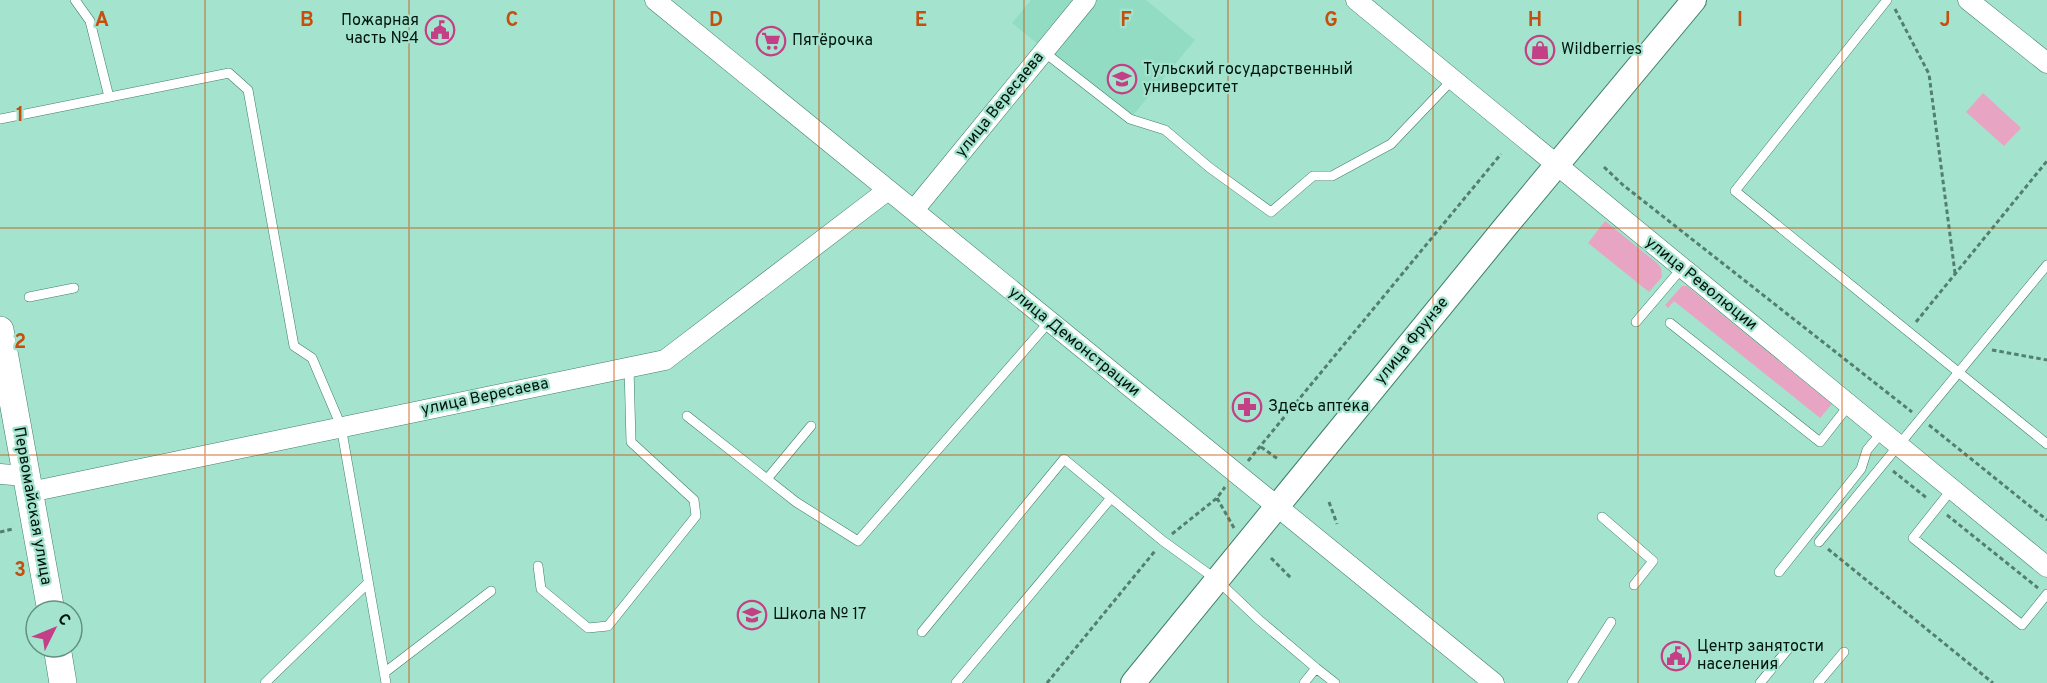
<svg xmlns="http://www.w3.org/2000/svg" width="2047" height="683" font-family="Overpass,sans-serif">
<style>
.built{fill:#92dcc3}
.green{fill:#e7a5c3}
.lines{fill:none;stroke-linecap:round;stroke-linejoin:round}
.service-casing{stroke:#3f7e6a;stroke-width:10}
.minor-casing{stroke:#3f7e6a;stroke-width:21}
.tertiary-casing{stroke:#3f7e6a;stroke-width:26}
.secondary-casing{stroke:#3f7e6a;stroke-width:28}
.path{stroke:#547f70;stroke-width:3;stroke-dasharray:4.5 3;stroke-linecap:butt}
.service{stroke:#fff;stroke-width:9}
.minor{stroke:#fff;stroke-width:20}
.tertiary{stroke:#fff;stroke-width:24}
.secondary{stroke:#fff;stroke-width:27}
.grid{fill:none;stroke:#c54f0c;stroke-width:1.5;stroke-opacity:0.55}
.labels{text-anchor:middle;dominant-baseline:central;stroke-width:4.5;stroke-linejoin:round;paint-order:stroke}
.poi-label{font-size:16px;fill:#00150d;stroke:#a4e4ce;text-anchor:start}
.street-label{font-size:16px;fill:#00150d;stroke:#a4e4ce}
.grid-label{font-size:20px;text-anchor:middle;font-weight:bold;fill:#c54f0c;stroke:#a4e4ce;stroke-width:4.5;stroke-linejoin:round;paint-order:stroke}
</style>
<rect width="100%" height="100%" fill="#a4e4ce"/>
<path class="built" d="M 1031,0 L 1146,0 L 1195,40 L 1130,119 L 1012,23 Z"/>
<path class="green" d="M 1983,93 L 2021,128 L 2004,146 L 1966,112 Z
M 1605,221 L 1657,263 L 1661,268 L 1662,277 L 1649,292 L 1588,243 Z
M 1682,286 L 1687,286 L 1693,291 L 1832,404 L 1820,418 L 1674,301 L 1668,308 L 1665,305 Z"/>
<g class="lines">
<g class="service-casing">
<path id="service" d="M 75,0 L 90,21 L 109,97
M 1887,0 L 1735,191 L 2047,444
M 1044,52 L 1130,119 L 1165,130 L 1210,168 L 1271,212 L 1313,176 L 1332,176 L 1391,144 L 1453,79
M 0,119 L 229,73 L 248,90 L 294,346 L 312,358 L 341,426 L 386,683
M 29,297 L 74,288
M 1636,322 L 1682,268
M 1670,323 L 1820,442 L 1849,405
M 687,416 L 796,502 L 858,541 L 1049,322
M 767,479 L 811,426
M 1952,489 L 1913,538 L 2022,625 L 2047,594
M 1602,517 L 1653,561 L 1634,585
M 1819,542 L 2047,265
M 538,566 L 541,589 L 588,628 L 608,626 L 696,516 L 694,500 L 631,442 L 629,367
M 1779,572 L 1861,469 L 1867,450 L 1882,432
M 922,632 L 1064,459 L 1163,541 L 1217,580 L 1258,619 L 1316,668 L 1304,683
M 1316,668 L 1335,683
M 384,673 L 491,591
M 265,683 L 368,583
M 956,683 L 1111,498
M 1572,683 L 1611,622
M 1760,683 L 1788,649
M 1818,683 L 1844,652"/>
</g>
<g class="minor-casing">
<path id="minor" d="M 655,0 L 1494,683
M 1356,0 L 2047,567
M 1968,0 L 2047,63
M 914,210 L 1086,0
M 0,474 L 26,476
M 30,492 L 665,360 L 888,190"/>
</g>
<g class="tertiary-casing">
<path id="tertiary" d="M 1133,683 L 1506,226 L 1694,0"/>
</g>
<g class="secondary-casing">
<path id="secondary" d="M 0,330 L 51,611
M 57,647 L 63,683"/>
</g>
<path class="path" d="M 1895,9 L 1929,74 L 1955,273
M 1604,167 L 1623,185 L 1912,412
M 1916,322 L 2047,161
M 1992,350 L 2047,360
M 1929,425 L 2047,520
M 1261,447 L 1278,459
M 1248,461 L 1501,154
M 1893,471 L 1928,499
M 1217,498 L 1234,528
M 1329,502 L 1337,524
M 1947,515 L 2038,588
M 0,532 L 13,529
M 1172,534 L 1217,498 L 1225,487
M 1828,549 L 1993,683
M 1271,558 L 1291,578
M 1047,683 L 1155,551"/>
<use href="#service" class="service"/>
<use href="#minor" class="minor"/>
<use href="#tertiary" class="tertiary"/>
<use href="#secondary" class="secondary"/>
</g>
<path class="grid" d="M 205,0 L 205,683M 409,0 L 409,683M 614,0 L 614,683M 819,0 L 819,683M 1024,0 L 1024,683M 1228,0 L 1228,683M 1433,0 L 1433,683M 1638,0 L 1638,683M 1842,0 L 1842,683M 0,228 L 2047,228M 0,455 L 2047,455"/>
<defs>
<g id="civic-ring" transform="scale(1.5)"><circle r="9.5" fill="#a4e4ce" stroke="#c34087" stroke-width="1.5"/><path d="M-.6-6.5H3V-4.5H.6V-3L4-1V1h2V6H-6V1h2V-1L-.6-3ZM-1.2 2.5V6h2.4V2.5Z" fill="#c34087"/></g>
<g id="supermarket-ring" transform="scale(1.5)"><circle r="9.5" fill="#a4e4ce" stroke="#c34087" stroke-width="1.5"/><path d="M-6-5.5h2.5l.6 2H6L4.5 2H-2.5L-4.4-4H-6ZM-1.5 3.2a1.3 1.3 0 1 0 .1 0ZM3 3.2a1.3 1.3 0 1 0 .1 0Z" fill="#c34087"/></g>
<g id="shop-ring" transform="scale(1.5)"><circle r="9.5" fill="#a4e4ce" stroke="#c34087" stroke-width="1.5"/><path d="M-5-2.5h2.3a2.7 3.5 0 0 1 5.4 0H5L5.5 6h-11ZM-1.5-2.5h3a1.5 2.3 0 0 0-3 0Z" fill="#c34087"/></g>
<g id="university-ring" transform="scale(1.5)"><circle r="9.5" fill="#a4e4ce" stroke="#c34087" stroke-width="1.5"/><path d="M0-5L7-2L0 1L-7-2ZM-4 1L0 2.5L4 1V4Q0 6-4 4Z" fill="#c34087"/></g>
<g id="pharmacy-ring" transform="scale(1.5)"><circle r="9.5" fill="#a4e4ce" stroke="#c34087" stroke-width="1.5"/><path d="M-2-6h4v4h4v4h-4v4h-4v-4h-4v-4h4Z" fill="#c34087"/></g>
<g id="school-ring" transform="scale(1.5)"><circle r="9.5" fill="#a4e4ce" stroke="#c34087" stroke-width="1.5"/><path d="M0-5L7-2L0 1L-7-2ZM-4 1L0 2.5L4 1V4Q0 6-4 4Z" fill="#c34087"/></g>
</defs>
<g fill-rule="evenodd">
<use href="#civic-ring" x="440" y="30"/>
<use href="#supermarket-ring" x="771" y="41"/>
<use href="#shop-ring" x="1540" y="50"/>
<use href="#university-ring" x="1122" y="79"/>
<use href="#pharmacy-ring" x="1247" y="407"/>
<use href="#school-ring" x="752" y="615"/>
<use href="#civic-ring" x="1676" y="656"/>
</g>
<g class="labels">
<g class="poi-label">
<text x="419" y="21" text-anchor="end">Пожарная<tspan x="419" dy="18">часть №4</tspan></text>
<text x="792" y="41">Пятёрочка</text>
<text x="1561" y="50">Wildberries</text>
<text x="1143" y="70">Тульский государственный<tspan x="1143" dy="18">университет</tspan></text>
<text x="1268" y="407">Здесь аптека</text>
<text x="773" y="615">Школа № 17</text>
<text x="1697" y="647">Центр занятости<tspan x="1697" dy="18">населения</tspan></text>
</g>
<g class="street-label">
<text transform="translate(1000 105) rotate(-51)">улица Вересаева</text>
<text transform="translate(1701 284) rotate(39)">улица Революции</text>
<text transform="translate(1412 341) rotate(-51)">улица Фрунзе</text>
<text transform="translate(1074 342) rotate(39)">улица Демонстрации</text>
<text transform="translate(485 397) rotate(-12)">улица Вересаева</text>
<text transform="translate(32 506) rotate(80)">Первомайская улица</text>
</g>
</g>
<g class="grid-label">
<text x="102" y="26">A</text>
<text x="307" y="26">B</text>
<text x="512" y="26">C</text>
<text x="716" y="26">D</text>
<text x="921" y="26">E</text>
<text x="1126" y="26">F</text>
<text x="1331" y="26">G</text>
<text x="1535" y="26">H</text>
<text x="1740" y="26">I</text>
<text x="1945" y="26">J</text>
<text x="20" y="121">1</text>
<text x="20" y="348">2</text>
<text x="20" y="576">3</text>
</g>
<g transform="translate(54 629) rotate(47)"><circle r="28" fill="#a4e4ce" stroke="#629181" stroke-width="1.5"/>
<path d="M0-4.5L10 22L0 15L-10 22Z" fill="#c34087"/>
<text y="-9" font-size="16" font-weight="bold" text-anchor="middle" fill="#00150d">С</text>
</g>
</svg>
